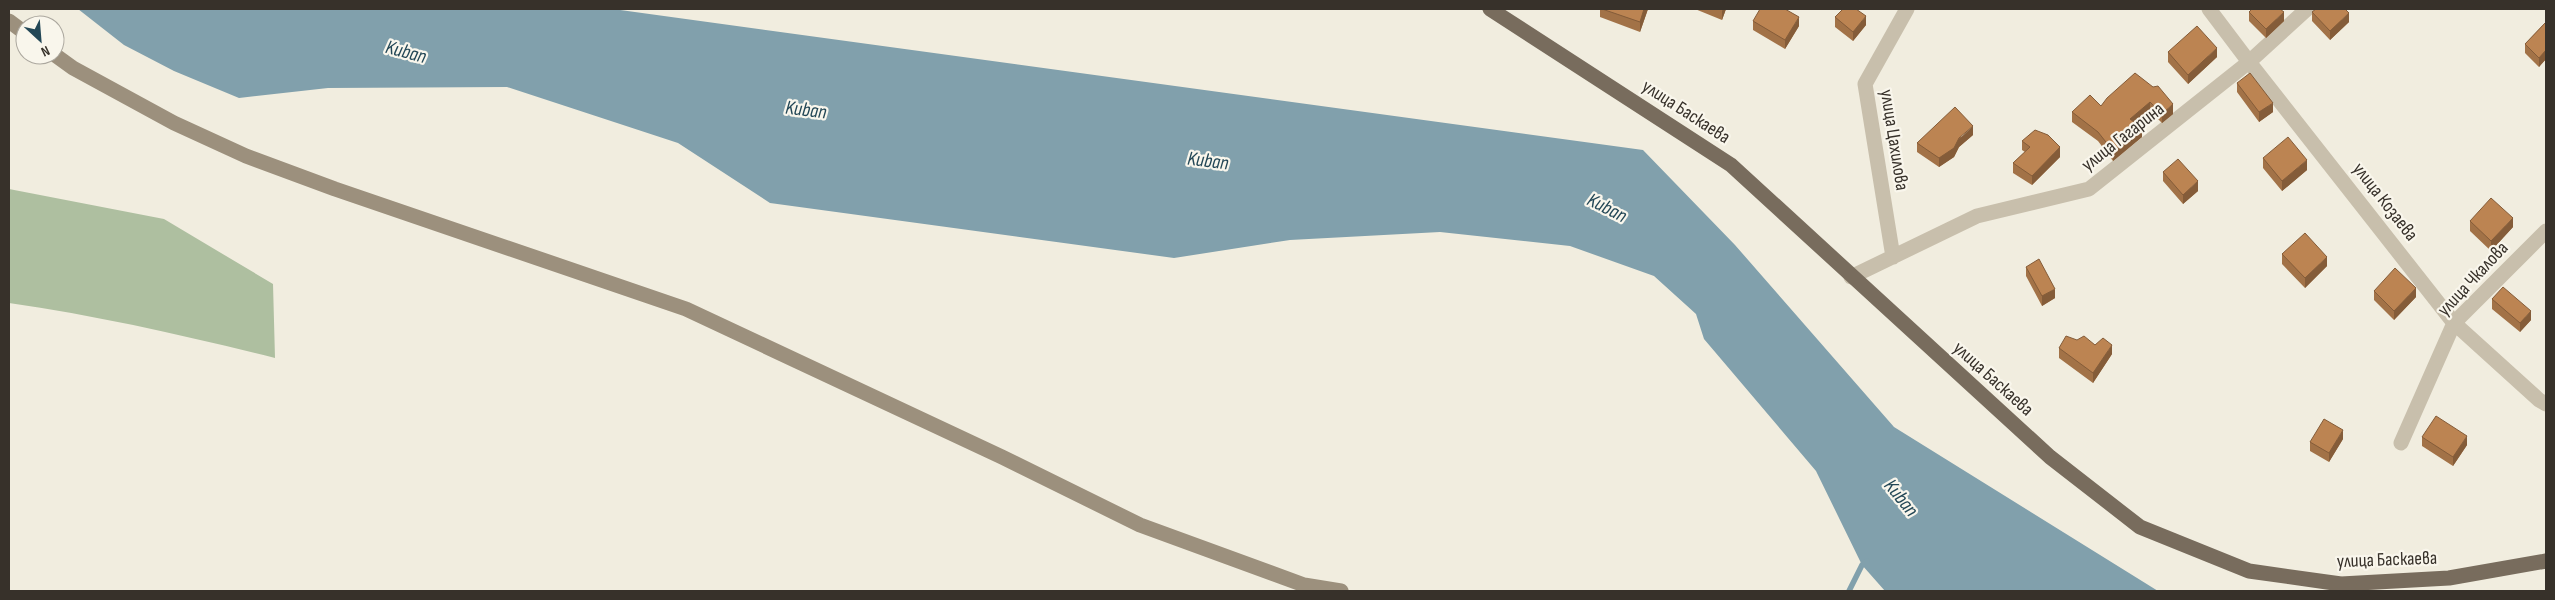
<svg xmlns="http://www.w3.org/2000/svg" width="2555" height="600" font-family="'Sofia Sans Condensed',sans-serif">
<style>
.green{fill:#aebfa0}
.water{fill:#81a0ac}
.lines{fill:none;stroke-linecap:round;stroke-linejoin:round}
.stream{stroke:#81a0ac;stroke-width:5.5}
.street{stroke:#c8bfac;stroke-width:15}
.secondary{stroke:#9c907d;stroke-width:15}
.primary{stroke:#786c5d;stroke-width:15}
.wall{fill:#a27247}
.shaded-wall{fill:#845c39}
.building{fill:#bc8452;stroke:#845c39}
.labels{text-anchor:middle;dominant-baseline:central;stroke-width:4.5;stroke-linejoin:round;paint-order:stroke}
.street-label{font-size:19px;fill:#37312a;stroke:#f9f6ec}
.water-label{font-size:20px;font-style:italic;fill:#234756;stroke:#f9f6ec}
</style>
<rect width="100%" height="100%" fill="#f1eddf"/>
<path class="green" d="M 9,189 L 164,219 L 273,284 L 275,358 C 187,336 99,316 9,303 Z"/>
<path class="water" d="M 78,9 L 613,9 L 1643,150 L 1735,245 L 1894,427 L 2158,591 L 1885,591 L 1862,565 L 1816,471 L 1704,339 L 1696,314 L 1654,276 L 1570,246 L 1440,232 L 1290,240 L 1174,258 L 770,203 L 678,143 L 507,87 L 328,88 L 239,98 L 174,71 L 124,45 Z"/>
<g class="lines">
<path class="stream" d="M 1849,591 L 1862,565 L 1867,561"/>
<path class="street" d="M 2209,9 L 2249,62 L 2454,323 L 2539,400 L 2546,404
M 1893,257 L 1865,84 L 1907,9
M 1851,277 L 1977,216 L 2089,189 L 2249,62 L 2307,9
M 2401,443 L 2454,323 L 2546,231"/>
<path class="secondary" d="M 9,21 L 25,33
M 55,55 L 73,68 L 174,123 L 246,156 L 335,189 L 686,309 L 1002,457 L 1140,525 L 1304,585 L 1341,591"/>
<path class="primary" d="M 1490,9 L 1731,165 L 2050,457 L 2140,527 L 2249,571 L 2341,584 L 2449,578 L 2546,561"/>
</g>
<path class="wall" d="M 1600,9 L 1648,9 L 1640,32 L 1600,17 Z
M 1695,9 L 1726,9 L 1722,20 Z
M 2249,12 L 2284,21 L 2266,38 L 2249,21 Z
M 2312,12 L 2349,22 L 2330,40 L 2312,21 Z
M 1835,17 L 1866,25 L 1853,41 L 1835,27 Z
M 1753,21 L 1799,26 L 1785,49 L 1753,30 Z
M 2546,22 L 2546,59 L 2539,67 L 2525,53 L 2525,44 Z
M 2168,52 L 2217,57 L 2188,84 L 2168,62 Z
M 2135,73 L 2173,114 L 2162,123 L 2150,111 L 2136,123 L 2142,137 L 2113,161 L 2098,141 L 2072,122 L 2072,112 L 2101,106 Z
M 2237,83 L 2273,112 L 2259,122 L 2237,92 Z
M 1973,135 L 1959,147 L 1954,157 L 1939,167 L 1917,152 L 1917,143 Z
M 2022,141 L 2060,157 L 2032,185 L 2013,173 L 2013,163 L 2025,152 L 2022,150 Z
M 2263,158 L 2307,170 L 2282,191 L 2263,168 Z
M 2163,172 L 2198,191 L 2183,204 L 2163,181 Z
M 2470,221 L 2513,227 L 2491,251 L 2470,231 Z
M 2282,254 L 2327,266 L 2305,288 L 2282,264 Z
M 2026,267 L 2055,298 L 2042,306 L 2026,276 Z
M 2374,291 L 2416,297 L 2394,320 L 2374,300 Z
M 2492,299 L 2531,320 L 2520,332 L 2492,309 Z
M 2095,345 L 2112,354 L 2093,383 L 2059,358 L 2059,348 Z
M 2422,437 L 2467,445 L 2453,466 L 2422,446 Z
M 2343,439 L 2329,462 L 2310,451 L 2310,442 Z"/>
<path class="shaded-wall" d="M 1644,9 L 1648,9 L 1640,32 L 1640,22 Z
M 1723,9 L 1726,9 L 1722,20 L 1722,11 Z
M 2284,12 L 2284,21 L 2266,38 L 2266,29 Z
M 2349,13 L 2349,22 L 2330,40 L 2330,31 Z
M 1866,16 L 1866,25 L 1853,41 L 1853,32 Z
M 1799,17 L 1799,26 L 1785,49 L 1785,40 Z
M 2217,48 L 2217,57 L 2188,84 L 2188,75 Z
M 2546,50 L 2546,59 L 2539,67 L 2539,58 Z
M 2150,102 L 2150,111 L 2130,128 L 2130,119 Z
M 2273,103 L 2273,112 L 2259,122 L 2259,112 Z
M 2173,104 L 2173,114 L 2162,123 L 2162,114 Z
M 1973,126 L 1973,135 L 1959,147 L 1954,157 L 1939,167 L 1939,158 Z
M 2142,128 L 2142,137 L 2113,161 L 2113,151 Z
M 2060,147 L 2060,157 L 2032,185 L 2032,176 Z
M 2307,160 L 2307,170 L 2282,191 L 2282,181 Z
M 2198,181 L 2198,191 L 2183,204 L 2183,195 Z
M 2513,218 L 2513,227 L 2491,251 L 2491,241 Z
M 2327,257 L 2327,266 L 2305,288 L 2305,278 Z
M 2416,288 L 2416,297 L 2394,320 L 2394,311 Z
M 2055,289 L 2055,298 L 2042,306 L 2042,296 Z
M 2531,311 L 2531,320 L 2520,332 L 2520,323 Z
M 2112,345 L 2112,354 L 2093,383 L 2093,373 Z
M 2343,430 L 2343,439 L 2329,462 L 2329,453 Z
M 2467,436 L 2467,445 L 2453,466 L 2453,457 Z"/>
<path class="building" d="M 1602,9 L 1644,9 L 1640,22 Z
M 1760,9 L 1785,9 L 1799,17 L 1785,40 L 1753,21 Z
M 1843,9 L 1856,9 L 1866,16 L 1853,32 L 1835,17 Z
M 2252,9 L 2280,9 L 2284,12 L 2266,29 L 2249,12 Z
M 2316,9 L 2345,9 L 2349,13 L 2330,31 L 2312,12 Z
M 2546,22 L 2546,50 L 2539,58 L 2525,44 Z
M 2197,26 L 2217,48 L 2188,75 L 2168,52 Z
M 2135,73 L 2153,87 L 2158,86 L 2173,104 L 2162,114 L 2150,102 L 2130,119 L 2142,128 L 2113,151 L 2098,132 L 2072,112 L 2090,95 L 2101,106 L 2107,98 Z
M 2250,73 L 2273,103 L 2259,112 L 2237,83 Z
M 1955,107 L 1973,126 L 1959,138 L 1954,148 L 1939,158 L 1917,143 Z
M 2035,130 L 2048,135 L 2060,147 L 2032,176 L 2013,163 L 2030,147 L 2022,141 Z
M 2288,137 L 2307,160 L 2282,181 L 2263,158 Z
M 2178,159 L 2198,181 L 2183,195 L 2163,172 Z
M 2491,198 L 2513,218 L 2491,241 L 2470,221 Z
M 2305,233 L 2327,257 L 2305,278 L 2282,254 Z
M 2039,259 L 2055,289 L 2042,296 L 2026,267 Z
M 2395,268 L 2416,288 L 2394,311 L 2374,291 Z
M 2503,287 L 2531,311 L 2520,323 L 2492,299 Z
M 2066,336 L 2077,340 L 2084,336 L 2095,345 L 2103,338 L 2112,345 L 2093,373 L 2059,348 Z
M 2436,416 L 2467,436 L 2453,457 L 2422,437 Z
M 2324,419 L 2343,430 L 2329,453 L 2310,442 Z"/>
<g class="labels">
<g class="street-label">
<text transform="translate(1686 112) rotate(33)">улица Баскаева</text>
<text transform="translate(2123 137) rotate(-38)">улица Гагарина</text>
<text transform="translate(1894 140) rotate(81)">улица Цахилова</text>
<text transform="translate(2385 202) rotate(52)">улица Козаева</text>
<text transform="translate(2473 279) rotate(-47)">улица Чкалова</text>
<text transform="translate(1993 379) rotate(42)">улица Баскаева</text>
<text transform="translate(2387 560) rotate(-2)">улица Баскаева</text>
</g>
<g class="water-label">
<text transform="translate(406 52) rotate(15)">Kuban</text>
<text transform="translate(806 110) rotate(7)">Kuban</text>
<text transform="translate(1208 161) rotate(7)">Kuban</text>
<text transform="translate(1607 208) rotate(27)">Kuban</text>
<text transform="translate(1901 498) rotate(51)">Kuban</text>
</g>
</g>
<rect width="2555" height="600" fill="none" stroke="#37312a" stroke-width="20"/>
<g transform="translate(40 40) rotate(154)"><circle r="24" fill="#f9f6ec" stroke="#aba79e"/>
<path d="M0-4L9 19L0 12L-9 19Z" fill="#234756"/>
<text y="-8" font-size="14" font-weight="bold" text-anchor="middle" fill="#37312a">N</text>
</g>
</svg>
